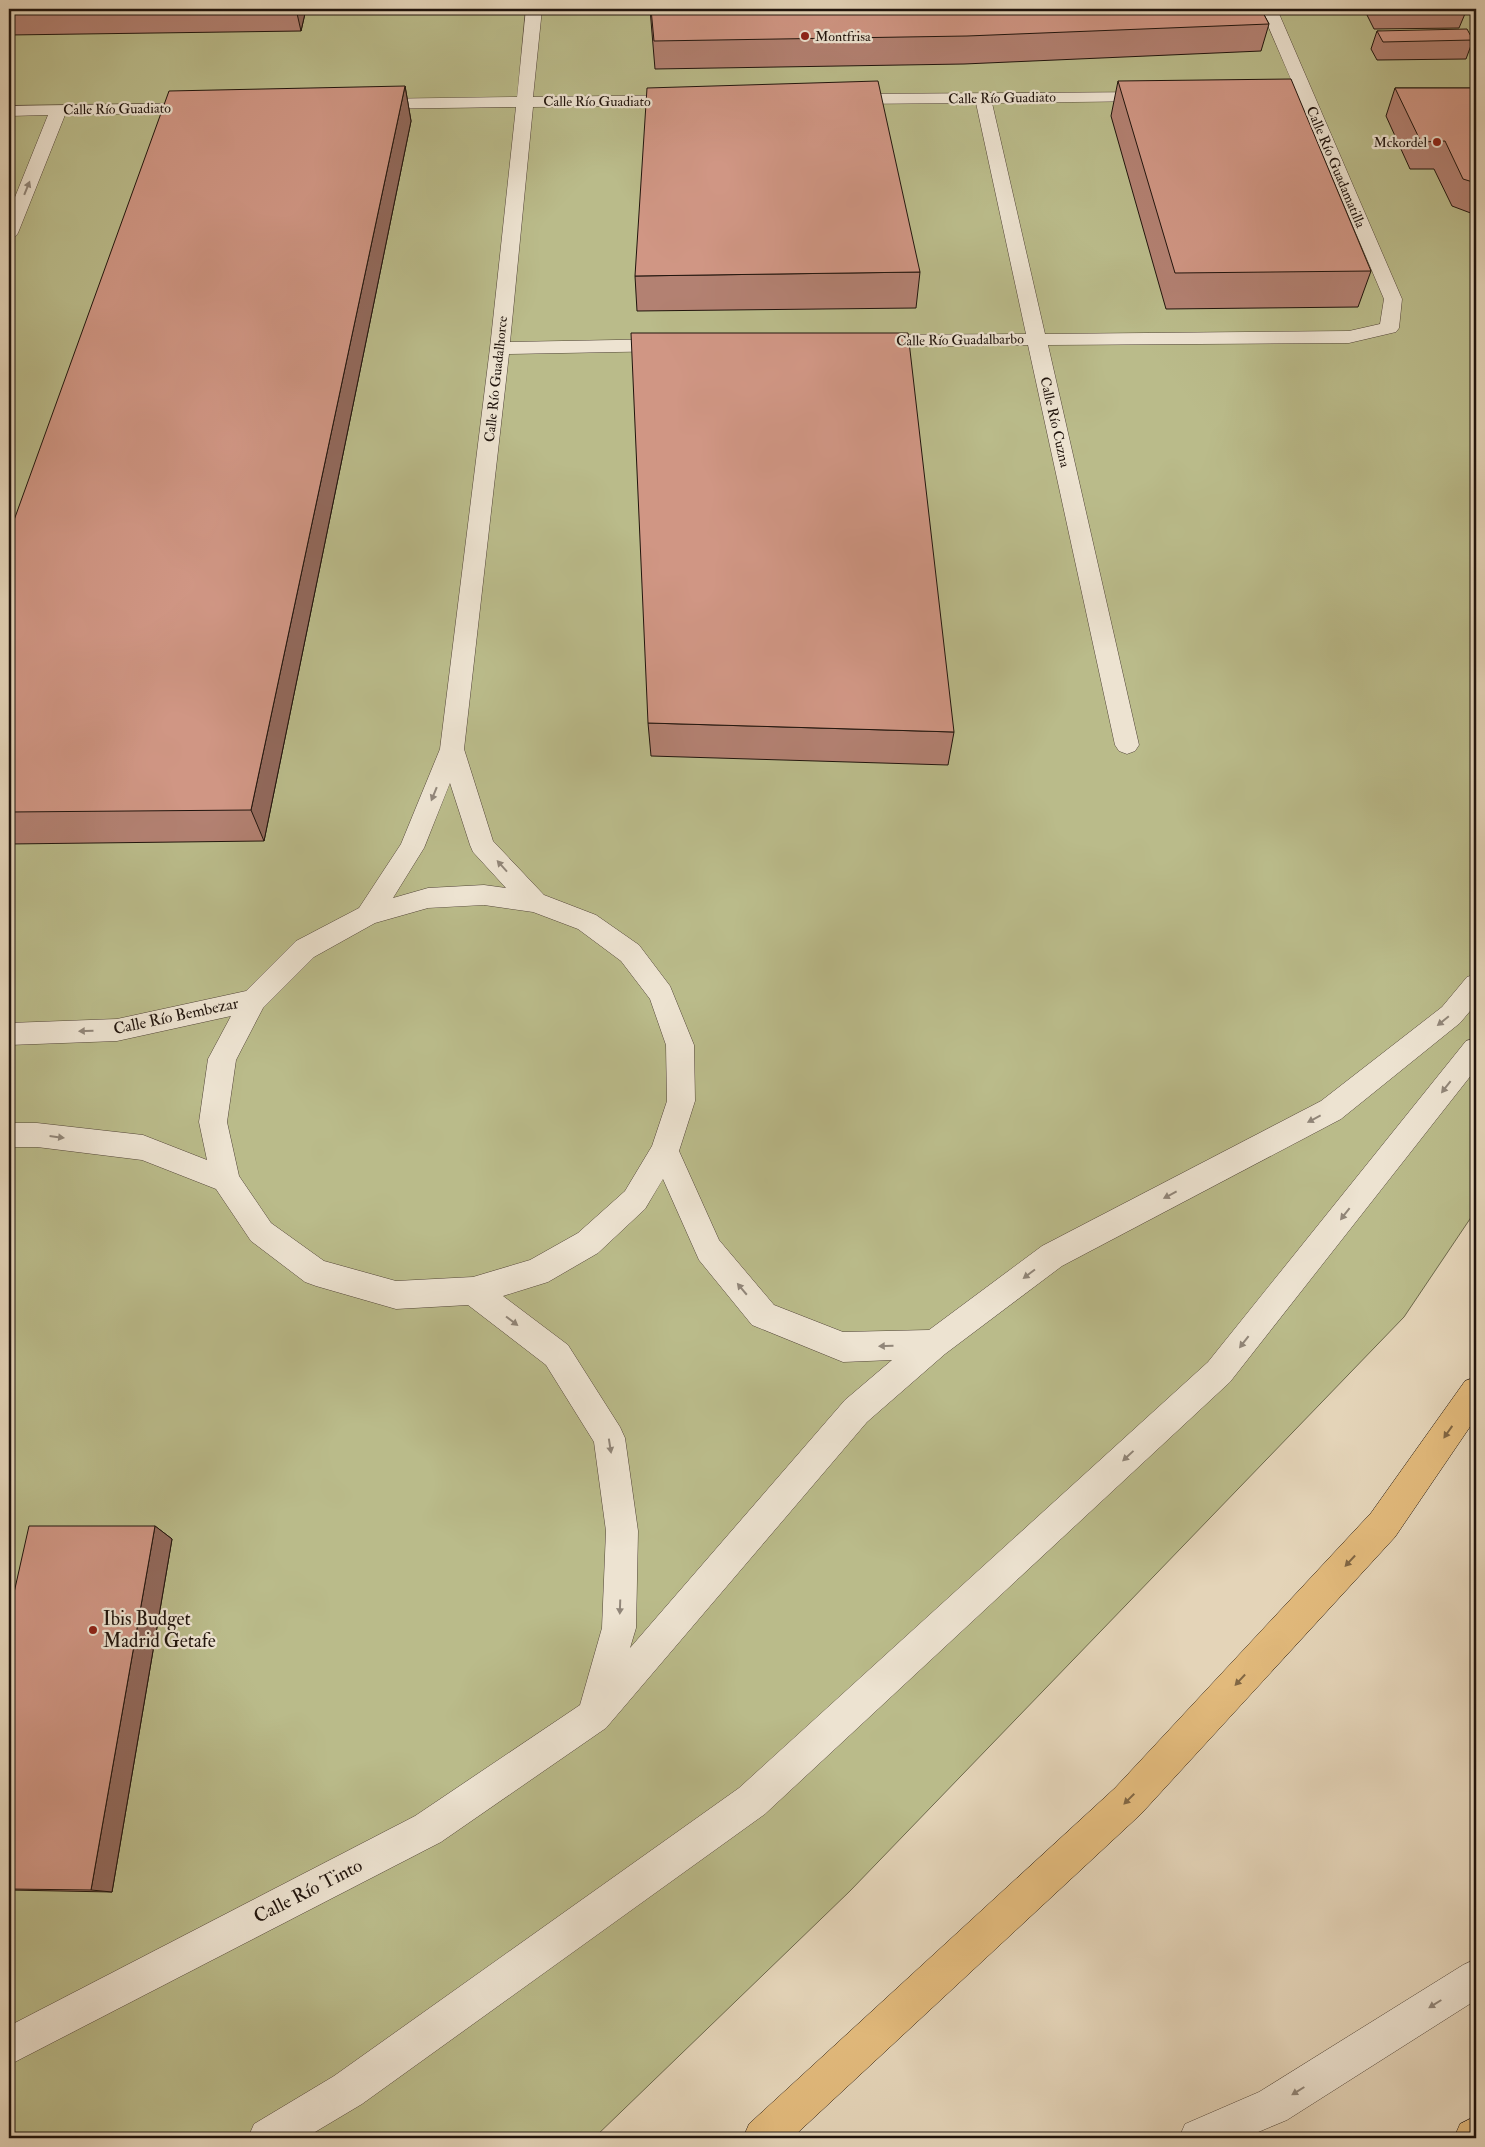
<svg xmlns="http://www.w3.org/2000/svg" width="1485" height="2147" font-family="'IM FELL Double Pica',serif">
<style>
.green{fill:#babb8a;stroke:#6d684c}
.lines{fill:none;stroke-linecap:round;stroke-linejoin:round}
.minor-casing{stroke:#514438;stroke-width:1}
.highway-casing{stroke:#20140d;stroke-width:1}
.minor{fill:#ede3d1;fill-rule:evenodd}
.highway{fill:#e2ba7c;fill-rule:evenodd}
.wall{fill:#b38172;stroke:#20140d}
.shaded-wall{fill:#92695c;stroke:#20140d}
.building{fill:#d09684;stroke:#20140d}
.oneway{fill:#918679}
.oneway2{fill:#816744}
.poi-dot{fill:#8f2418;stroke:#ede3d1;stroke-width:2}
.labels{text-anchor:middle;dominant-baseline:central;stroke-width:4.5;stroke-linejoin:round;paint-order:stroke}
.far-poi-label{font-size:14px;fill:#20140d;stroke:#ede3d1;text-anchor:start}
.far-street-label{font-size:14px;fill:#20140d;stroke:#ede3d1}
.street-label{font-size:16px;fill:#20140d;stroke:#ede3d1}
.near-poi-label{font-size:19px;fill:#20140d;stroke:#ede3d1;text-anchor:start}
.near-street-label{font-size:19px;fill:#20140d;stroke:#ede3d1}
</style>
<rect width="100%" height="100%" fill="#e4d4b8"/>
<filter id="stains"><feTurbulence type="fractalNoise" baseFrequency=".004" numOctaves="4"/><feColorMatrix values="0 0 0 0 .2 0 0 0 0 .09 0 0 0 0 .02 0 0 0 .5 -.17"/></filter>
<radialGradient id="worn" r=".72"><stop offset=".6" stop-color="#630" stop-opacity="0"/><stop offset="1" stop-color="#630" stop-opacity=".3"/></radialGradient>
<path class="green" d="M 9,9 L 1476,9 L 1476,1210 L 1404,1317 L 850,1891 L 594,2138 L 9,2138 Z"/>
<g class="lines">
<g class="minor-casing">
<path id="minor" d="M 526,9 L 542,9 L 533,97 L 685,95 L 691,96 L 693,100 L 691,104 L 685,105 L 533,107 L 510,342 L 669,339 L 676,341 L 679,345 L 676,349 L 669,351 L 509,354 L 464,749 L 493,841 L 544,895 L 596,915 L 639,945 L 670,986 L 694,1045 L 695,1101 L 679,1151 L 719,1240 L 774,1305 L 843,1332 L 929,1330 L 1042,1246 L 1321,1101 L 1442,1007 L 1467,977 L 1476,974 L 1476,1004 L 1460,1023 L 1341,1119 L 1062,1266 L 945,1354 L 867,1422 L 606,1728 L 441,1842 L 9,2065 L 9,2026 L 415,1816 L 580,1705 L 602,1628 L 606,1531 L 594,1442 L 546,1365 L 468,1305 L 396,1309 L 316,1286 L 305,1282 L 251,1241 L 216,1189 L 142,1160 L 37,1147 L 9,1147 L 9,1123 L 37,1123 L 143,1135 L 207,1160 L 199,1122 L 208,1059 L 231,1016 L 117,1041 L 9,1045 L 9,1023 L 117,1019 L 246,991 L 296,941 L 359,908 L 401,844 L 440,749 L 490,348 L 516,107 L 370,109 L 364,108 L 362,104 L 364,100 L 370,99 L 517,97 ZM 450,783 L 470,845 L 473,852 L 506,888 L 484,885 L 428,888 L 393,898 L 424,848 ZM 484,905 L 533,912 L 578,929 L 621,961 L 650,999 L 666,1045 L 667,1101 L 652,1146 L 625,1191 L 578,1233 L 530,1260 L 473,1277 L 396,1281 L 324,1261 L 271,1223 L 239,1176 L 227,1122 L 236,1060 L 263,1008 L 314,957 L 375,923 L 428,908 ZM 663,1179 L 699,1260 L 752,1325 L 843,1362 L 892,1360 L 845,1400 L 630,1648 L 636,1628 L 638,1531 L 625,1438 L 620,1427 L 568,1345 L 503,1296 L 548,1282 L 598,1253 L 645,1209 Z
M 1261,9 L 1277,9 L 1402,299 L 1399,328 L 1396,332 L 1349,343 L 1048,345 L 1139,745 L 1135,751 L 1127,754 L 1119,751 L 1115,745 L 1028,345 L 872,347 L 865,345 L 862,341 L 865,337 L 872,335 L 1026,334 L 976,103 L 845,104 L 839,103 L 837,99 L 839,95 L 845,94 L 1158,92 L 1160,96 L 1158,100 L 1152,101 L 992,103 L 1045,334 L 1349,331 L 1380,324 L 1384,299 L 1299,99 L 1260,100 L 1254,99 L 1252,95 L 1254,91 L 1295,89 Z
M 200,103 L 206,104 L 208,108 L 206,112 L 65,115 L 18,233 L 15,237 L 9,238 L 9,212 L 48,115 L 9,116 L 9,106 Z
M 1476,1038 L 1476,1069 L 1230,1382 L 765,1814 L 362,2104 L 305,2138 L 248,2138 L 254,2124 L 334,2076 L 739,1788 L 1208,1362 L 1466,1041 Z
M 1476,1959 L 1476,2000 L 1287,2120 L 1244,2138 L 1179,2138 L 1185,2124 L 1259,2092 L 1463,1965 Z"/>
</g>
<g class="highway-casing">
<path id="highway" d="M 1476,1377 L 1476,1418 L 1395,1537 L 1141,1814 L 792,2138 L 743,2138 L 749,2124 L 1115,1788 L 1371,1513 L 1465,1381 Z
M 1476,2116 L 1476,2138 L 1454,2138 L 1460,2124 Z"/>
</g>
<use href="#minor" class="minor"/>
<use href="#highway" class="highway"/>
</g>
<path class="wall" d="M 9,9 L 306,9 L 301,31 L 9,35 Z
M 650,9 L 1261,9 L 1269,24 L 1261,51 L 964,64 L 655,69 Z
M 1364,9 L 1467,9 L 1459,28 L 1374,29 Z
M 1377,31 L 1473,40 L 1466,59 L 1377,60 L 1371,49 Z
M 1118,81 L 1371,271 L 1358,307 L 1166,309 L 1111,116 Z
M 405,86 L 411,121 L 264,841 L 9,844 L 9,534 Z
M 1395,88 L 1476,88 L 1476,215 L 1452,206 L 1434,169 L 1410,169 L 1386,116 Z
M 920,272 L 916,308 L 637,311 L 635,276 Z
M 648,723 L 954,732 L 948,765 L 651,756 Z
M 155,1526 L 172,1539 L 112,1892 L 9,1890 L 9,1615 Z"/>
<path class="shaded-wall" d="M 296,9 L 306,9 L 301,31 Z
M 405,86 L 411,121 L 264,841 L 251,810 Z
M 155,1526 L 172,1539 L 112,1892 L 91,1890 Z"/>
<path class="building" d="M 651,9 L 1261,9 L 1269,24 L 967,36 L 654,41 Z
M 1467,29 L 1473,40 L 1383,42 L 1377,31 Z
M 1291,79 L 1371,271 L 1175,273 L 1118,81 Z
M 878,81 L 920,272 L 635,276 L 647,88 Z
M 405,86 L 251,810 L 9,812 L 9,534 L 169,91 Z
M 1395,88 L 1476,88 L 1476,183 L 1463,179 L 1445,141 L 1421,142 Z
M 631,333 L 908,333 L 954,732 L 648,723 Z
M 29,1526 L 155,1526 L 91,1890 L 9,1889 L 9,1615 Z"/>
<defs><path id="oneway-solid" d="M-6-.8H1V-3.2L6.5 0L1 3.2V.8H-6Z" transform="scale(1.25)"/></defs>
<g class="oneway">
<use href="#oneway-solid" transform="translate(27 188) rotate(-68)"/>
<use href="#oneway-solid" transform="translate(434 794) rotate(112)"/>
<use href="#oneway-solid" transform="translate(502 866) rotate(-132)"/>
<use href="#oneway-solid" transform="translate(1443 1021) rotate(141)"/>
<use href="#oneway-solid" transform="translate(86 1031) rotate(178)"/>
<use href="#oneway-solid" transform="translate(1446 1087) rotate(128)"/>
<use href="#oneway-solid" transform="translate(1314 1119) rotate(152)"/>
<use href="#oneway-solid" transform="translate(57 1137) rotate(7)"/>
<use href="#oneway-solid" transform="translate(1170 1195) rotate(152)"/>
<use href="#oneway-solid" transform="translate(1345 1214) rotate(128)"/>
<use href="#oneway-solid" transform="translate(1029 1274) rotate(143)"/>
<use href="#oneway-solid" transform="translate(742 1289) rotate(-130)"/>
<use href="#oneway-solid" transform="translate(512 1321) rotate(37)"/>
<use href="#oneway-solid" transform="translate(1244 1342) rotate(128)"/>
<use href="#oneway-solid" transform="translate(886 1346) rotate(178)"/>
<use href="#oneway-solid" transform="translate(610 1446) rotate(81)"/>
<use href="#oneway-solid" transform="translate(1128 1456) rotate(137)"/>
<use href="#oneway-solid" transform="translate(620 1607) rotate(92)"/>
<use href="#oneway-solid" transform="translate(1435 2004) rotate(148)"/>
<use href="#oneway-solid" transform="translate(1298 2091) rotate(148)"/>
</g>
<g class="oneway2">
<use href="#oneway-solid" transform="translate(1448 1432) rotate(125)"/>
<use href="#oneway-solid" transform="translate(1350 1561) rotate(133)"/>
<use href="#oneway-solid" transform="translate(1240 1680) rotate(133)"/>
<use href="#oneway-solid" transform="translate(1129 1799) rotate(135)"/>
</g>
<g class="poi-dot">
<circle cx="805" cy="36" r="5"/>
<circle cx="1437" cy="142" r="5"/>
<circle cx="93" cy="1630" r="5"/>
</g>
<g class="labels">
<g class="far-poi-label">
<text x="815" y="36">Montfrisa</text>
<text x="1427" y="142" text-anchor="end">Mckordel</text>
</g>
<g class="far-street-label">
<text transform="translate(1002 98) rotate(-1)">Calle Río Guadiato</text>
<text x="597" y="101">Calle Río Guadiato</text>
<text transform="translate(117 109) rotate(-1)">Calle Río Guadiato</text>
<text transform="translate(1336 167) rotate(67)">Calle Río Guadamatilla</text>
<text transform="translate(960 340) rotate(-1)">Calle Río Guadalbarbo</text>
<text transform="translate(496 379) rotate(-84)">Calle Río Guadalhorce</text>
<text transform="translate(1055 422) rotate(77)">Calle Río Cuzna</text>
</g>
<g class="street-label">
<text transform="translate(176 1016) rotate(-12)">Calle Río Bembezar</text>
</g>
<g class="near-poi-label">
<text x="103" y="1619">Ibis Budget<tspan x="103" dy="22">Madrid Getafe</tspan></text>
</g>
<g class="near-street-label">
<text transform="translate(308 1891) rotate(-27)">Calle Río Tinto</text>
</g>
</g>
<rect width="1485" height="2147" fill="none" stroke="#e4d4b8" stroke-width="30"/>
<rect x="10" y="10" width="1465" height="2127" fill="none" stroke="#20140d" stroke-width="2.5"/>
<rect x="15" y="15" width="1455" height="2117" fill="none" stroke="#20140d"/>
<rect width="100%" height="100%" filter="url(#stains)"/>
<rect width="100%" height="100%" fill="url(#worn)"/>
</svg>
